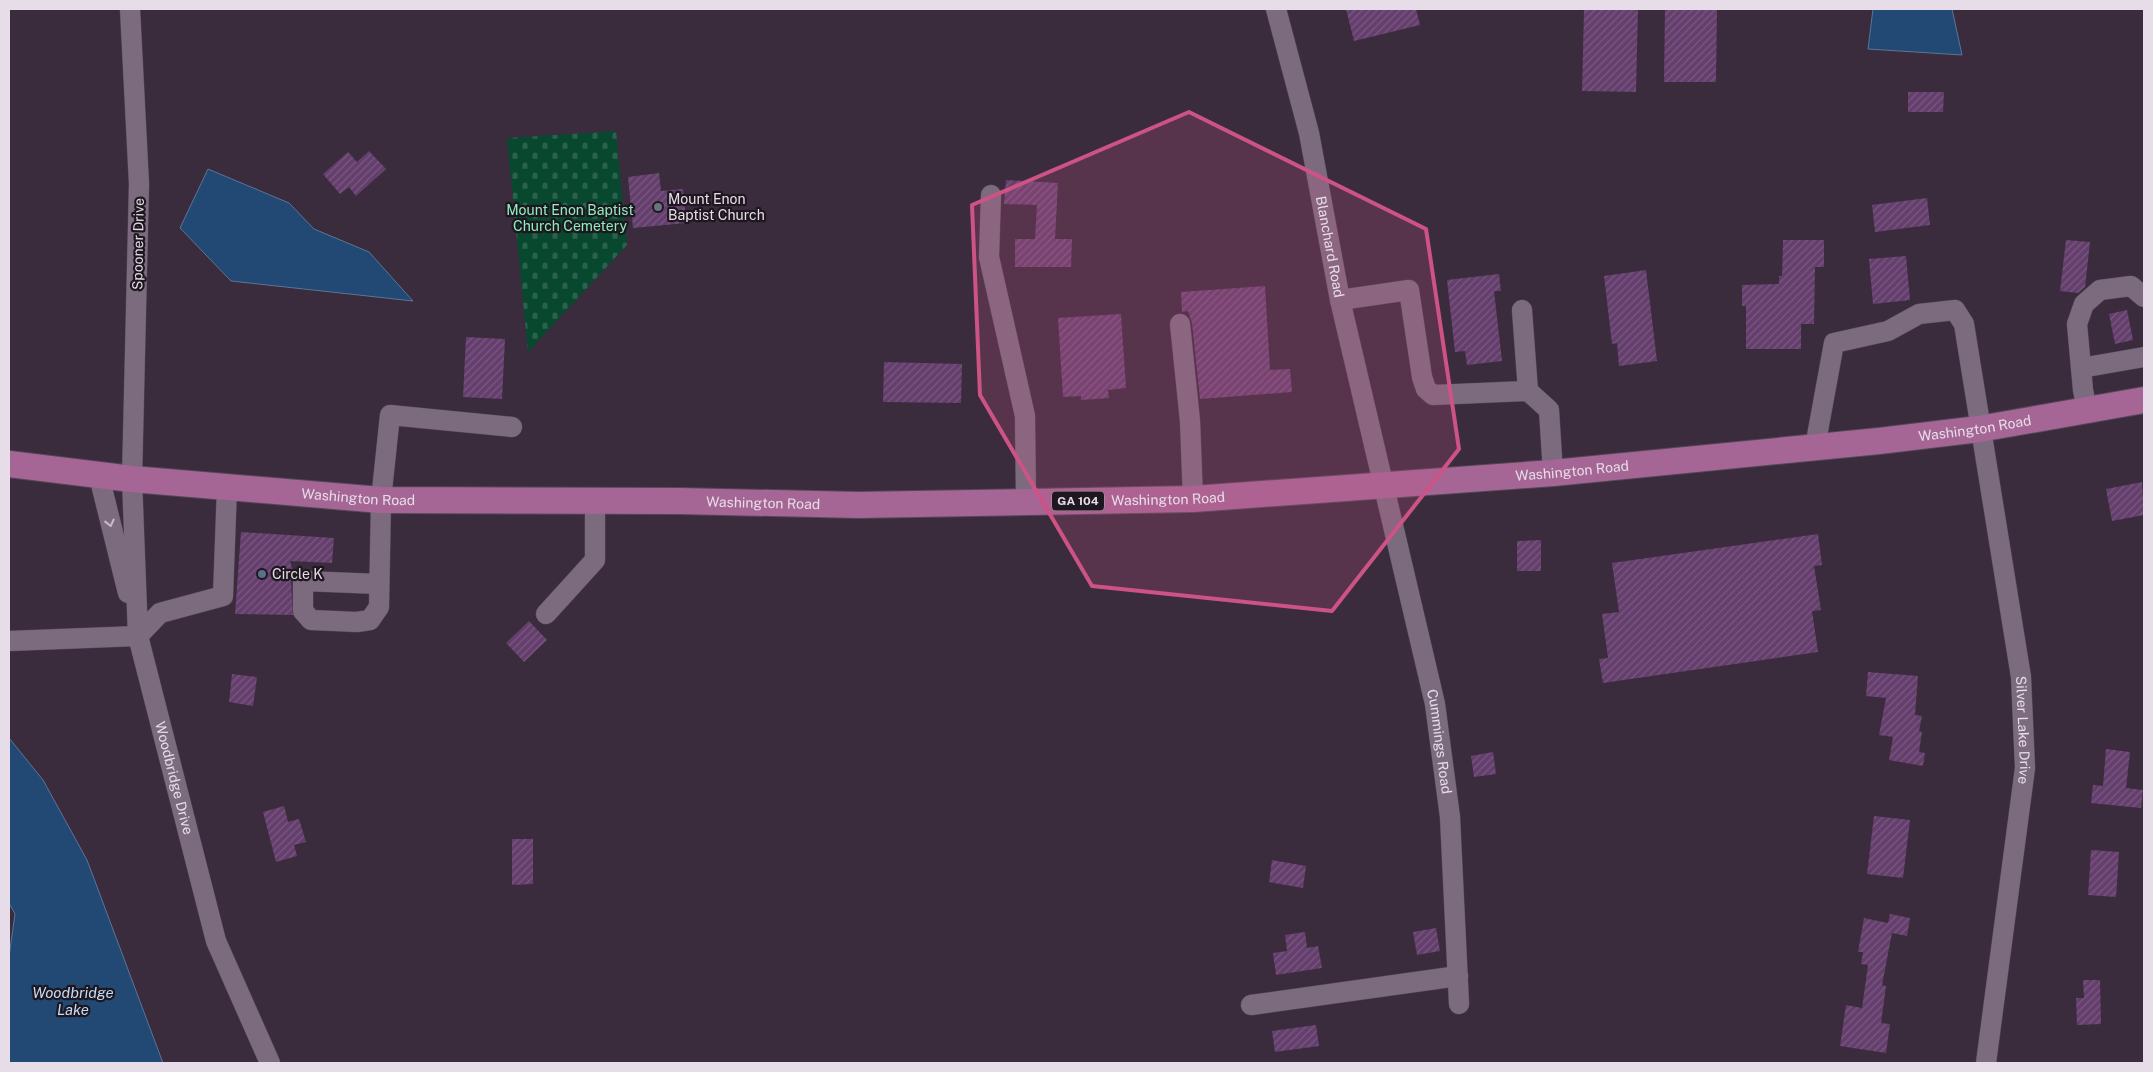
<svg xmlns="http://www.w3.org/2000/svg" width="2153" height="1072" font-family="'Public Sans',sans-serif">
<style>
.cemetery{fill:url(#cemetery-stones)}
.water{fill:#214973;stroke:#5c7596}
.building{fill:url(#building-hatch)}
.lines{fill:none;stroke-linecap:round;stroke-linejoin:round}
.minor-casing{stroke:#544857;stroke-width:21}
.major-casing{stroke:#544857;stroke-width:28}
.minor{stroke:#7c6b7f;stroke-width:20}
.major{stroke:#a56695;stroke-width:26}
.oneway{stroke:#c6bbc8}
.marked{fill:#cd5385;fill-opacity:0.2;stroke:#cd5385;stroke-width:4;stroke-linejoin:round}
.worship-dot{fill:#6b7280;stroke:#1e171f;stroke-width:2}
.service-dot{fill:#5c6f8a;stroke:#1e171f;stroke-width:2}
.labels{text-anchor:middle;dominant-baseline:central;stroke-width:4.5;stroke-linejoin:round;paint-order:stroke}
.shield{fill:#1e171f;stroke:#aaa2ac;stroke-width:1}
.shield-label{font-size:12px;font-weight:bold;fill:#e6dde8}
.poi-label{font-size:14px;fill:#e6dde8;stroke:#1e171f;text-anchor:start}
.park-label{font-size:14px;fill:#8deebe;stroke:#1e171f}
.street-label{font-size:14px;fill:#e6dde8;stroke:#1e171f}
.water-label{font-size:15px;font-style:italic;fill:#c4dcf8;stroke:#1e171f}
</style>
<defs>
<pattern id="cemetery-stones" width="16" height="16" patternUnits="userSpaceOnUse" patternTransform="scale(1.25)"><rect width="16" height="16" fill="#07482f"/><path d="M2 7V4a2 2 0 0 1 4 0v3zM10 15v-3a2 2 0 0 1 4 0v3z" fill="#2b624d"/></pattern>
<pattern id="building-hatch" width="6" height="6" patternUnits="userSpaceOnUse" patternTransform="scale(1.25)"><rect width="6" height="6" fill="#643e6c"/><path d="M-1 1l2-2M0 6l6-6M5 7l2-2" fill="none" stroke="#7a5981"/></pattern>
</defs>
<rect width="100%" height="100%" fill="#3a2c3d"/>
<path class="cemetery" d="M 616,131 L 627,245 L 528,352 L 507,138 Z"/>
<path class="water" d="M 1873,9 L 1952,9 L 1962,55 L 1868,49 Z
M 208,169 L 289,203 L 314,229 L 369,252 L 413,301 L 231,281 L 180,228 Z
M 9,738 L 43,780 L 87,860 L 163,1063 L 9,1063 L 9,957 L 15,914 L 9,903 Z"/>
<path class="building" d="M 1346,9 L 1416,9 L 1420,25 L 1354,41 Z
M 1584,9 L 1638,9 L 1636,92 L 1582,91 Z
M 1665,9 L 1717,9 L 1716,82 L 1664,82 Z
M 1908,92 L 1944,92 L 1943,112 L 1908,112 Z
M 369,151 L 386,169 L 356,196 L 349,187 L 340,194 L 323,174 L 348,152 L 357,162 Z
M 659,173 L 661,191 L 683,189 L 686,223 L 633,228 L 628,177 Z
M 1006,180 L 1058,183 L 1055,239 L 1072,239 L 1071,267 L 1015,267 L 1015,239 L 1035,239 L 1037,205 L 1004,204 Z
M 1927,198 L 1930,225 L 1875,232 L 1872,205 Z
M 1783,240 L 1824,240 L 1824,267 L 1815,267 L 1814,324 L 1801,324 L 1801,349 L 1746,349 L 1746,306 L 1742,306 L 1742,285 L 1779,284 L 1779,276 L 1782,276 Z
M 2066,240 L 2090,242 L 2085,287 L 2078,293 L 2060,291 Z
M 1906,256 L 1910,300 L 1873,304 L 1869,259 Z
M 1646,270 L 1657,361 L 1619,366 L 1617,343 L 1612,344 L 1604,276 Z
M 1499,274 L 1501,291 L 1494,291 L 1502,361 L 1467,365 L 1465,351 L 1455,352 L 1447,280 Z
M 1265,286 L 1270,370 L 1290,369 L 1292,392 L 1200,399 L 1192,323 L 1188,311 L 1182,312 L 1181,292 Z
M 2127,310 L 2133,340 L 2115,344 L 2109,314 Z
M 1121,314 L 1126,388 L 1108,390 L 1109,398 L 1081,400 L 1081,396 L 1063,397 L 1058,318 Z
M 466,337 L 505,339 L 502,399 L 463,397 Z
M 884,362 L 962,364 L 961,403 L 883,402 Z
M 2142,482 L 2144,515 L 2112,521 L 2106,489 Z
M 241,532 L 334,538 L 332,563 L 290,561 L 294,574 L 291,581 L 293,615 L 235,614 Z
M 1818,534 L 1822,565 L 1814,566 L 1821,610 L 1812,611 L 1818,652 L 1603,683 L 1599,659 L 1608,658 L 1602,614 L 1619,612 L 1612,563 Z
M 1541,540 L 1541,571 L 1517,571 L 1517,541 Z
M 529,621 L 547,640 L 524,662 L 506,643 Z
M 1868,672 L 1918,676 L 1915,715 L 1922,716 L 1919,731 L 1922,732 L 1919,752 L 1925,753 L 1923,766 L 1889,760 L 1893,737 L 1879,735 L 1886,698 L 1866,696 Z
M 232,674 L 257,677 L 253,706 L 229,702 Z
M 2106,749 L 2130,752 L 2126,788 L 2143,790 L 2141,808 L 2091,803 L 2093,785 L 2103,786 Z
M 1493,752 L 1496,774 L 1474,777 L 1471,756 Z
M 284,806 L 288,822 L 299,819 L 306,842 L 294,845 L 297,856 L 276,862 L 263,812 Z
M 1874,816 L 1910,820 L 1903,878 L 1867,874 Z
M 512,839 L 533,839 L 533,884 L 512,885 Z
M 2091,850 L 2119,852 L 2116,897 L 2088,895 Z
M 1272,860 L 1306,866 L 1303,888 L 1269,882 Z
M 1890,914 L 1910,918 L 1907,936 L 1892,933 L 1882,985 L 1886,986 L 1881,1023 L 1890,1024 L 1886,1053 L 1840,1046 L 1846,1005 L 1862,1008 L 1868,965 L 1861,964 L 1863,952 L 1858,952 L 1864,918 L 1888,923 Z
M 1436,928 L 1440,951 L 1417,955 L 1413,932 Z
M 1305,932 L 1307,948 L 1318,946 L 1322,968 L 1276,975 L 1273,953 L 1287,951 L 1285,935 Z
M 2083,980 L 2100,980 L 2101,1024 L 2077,1025 L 2076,998 L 2084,998 Z
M 1316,1025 L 1319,1046 L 1275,1052 L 1272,1031 Z"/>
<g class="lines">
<g class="minor-casing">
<g id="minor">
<path id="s1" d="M 130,9 L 139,184 L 132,479 L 138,636 L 216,941 L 270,1063"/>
<path id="s2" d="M 1276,9 L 1309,133 L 1340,300 L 1435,704 L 1450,817 L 1459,1004"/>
<path d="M 991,195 L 989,257 L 1025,416 L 1026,502"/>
<path d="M 1340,300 L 1409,290 L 1422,377 L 1426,389 L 1433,395 L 1528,391 L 1549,410 L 1553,473"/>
<path d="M 1522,310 L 1528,391"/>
<path d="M 1180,324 L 1190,421 L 1193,499"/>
<path d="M 2081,368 L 2144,357"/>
<path d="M 2087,410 L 2083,390 L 2077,324 L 2084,304 L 2100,290 L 2131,286 L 2144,297"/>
<path id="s3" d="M 1815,447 L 1834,343 L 1888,331 L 1919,314 L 1955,310 L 1964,324 L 2021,677 L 2025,768 L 1986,1063"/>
<path d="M 99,476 L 128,593"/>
<path d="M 379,584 L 303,581 L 303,611 L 311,620 L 357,622 L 370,620 L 379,607 L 381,500 L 390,415 L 512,427"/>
<path d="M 546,614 L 595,560 L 595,501"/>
<path d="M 138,636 L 160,613 L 223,596 L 227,487"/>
<path d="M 9,641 L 138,636"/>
<path d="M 1251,1005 L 1458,976"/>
</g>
</g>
<g class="major-casing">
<g id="major">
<path id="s4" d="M 9,464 L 132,479 L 381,500 L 680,501 L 858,505 L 1193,499 L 1553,473 L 1879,441 L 1979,429 L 2144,400"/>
</g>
</g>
<use href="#minor" class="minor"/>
<use href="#major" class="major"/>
</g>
<defs><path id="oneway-chevron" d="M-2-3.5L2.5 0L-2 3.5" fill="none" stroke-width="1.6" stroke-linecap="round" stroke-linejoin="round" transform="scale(1.25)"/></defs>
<use class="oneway" href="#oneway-chevron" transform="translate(110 523) rotate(76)"/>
<path class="marked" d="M 1189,112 L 1426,229 L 1459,449 L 1332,611 L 1092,586 L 980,395 L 972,205 Z"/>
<circle class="worship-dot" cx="658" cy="207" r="5"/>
<circle class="service-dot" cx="262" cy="574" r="5"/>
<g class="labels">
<rect class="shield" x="1052" y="491.5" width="52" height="19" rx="4"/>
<g class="shield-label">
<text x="1078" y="501">GA 104</text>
</g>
<g class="poi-label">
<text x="668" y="199">Mount Enon<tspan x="668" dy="16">Baptist Church</tspan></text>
<text x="272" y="574">Circle K</text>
</g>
<g class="park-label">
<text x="570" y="210">Mount Enon Baptist<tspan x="570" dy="16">Church Cemetery</tspan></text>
</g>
<g class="street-label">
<text transform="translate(138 244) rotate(-89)">Spooner Drive</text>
<text stroke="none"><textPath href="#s2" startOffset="244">Blanchard Road</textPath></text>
<text stroke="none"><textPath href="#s4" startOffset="1971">Washington Road</textPath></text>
<text stroke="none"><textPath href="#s4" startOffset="1566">Washington Road</textPath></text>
<text stroke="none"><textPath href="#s4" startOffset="351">Washington Road</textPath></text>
<text stroke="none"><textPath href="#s4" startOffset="1161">Washington Road</textPath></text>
<text stroke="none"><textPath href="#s4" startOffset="756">Washington Road</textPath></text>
<text stroke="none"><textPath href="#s3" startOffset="660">Silver Lake Drive</textPath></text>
<text stroke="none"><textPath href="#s2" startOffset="751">Cummings Road</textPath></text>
<text stroke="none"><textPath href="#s1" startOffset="774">Woodbridge Drive</textPath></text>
</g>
<g class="water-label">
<text x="73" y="992">Woodbridge<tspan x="73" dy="17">Lake</tspan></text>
</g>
</g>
<rect width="2153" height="1072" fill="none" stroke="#e6dde8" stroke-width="20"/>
</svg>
